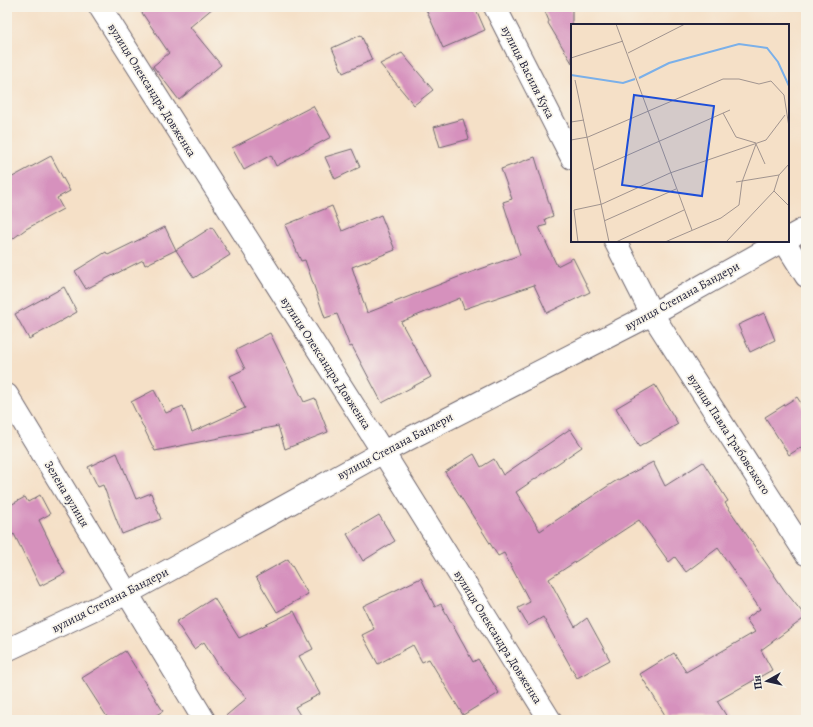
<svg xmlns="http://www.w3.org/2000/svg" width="813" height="727" font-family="Alegreya,serif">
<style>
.building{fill:#d691bd}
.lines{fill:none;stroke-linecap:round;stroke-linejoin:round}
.minor-casing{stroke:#6c646c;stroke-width:24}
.minor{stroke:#fff;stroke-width:22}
.labels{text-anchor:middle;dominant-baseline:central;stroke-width:3.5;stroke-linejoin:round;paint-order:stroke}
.street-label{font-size:12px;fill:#22223b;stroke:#f7f3e8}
.inset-river{fill:none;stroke:#7bb0e9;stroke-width:2}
.inset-road{fill:none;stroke:#a1948f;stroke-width:1}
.view{fill:#1d4ed8;fill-opacity:0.15;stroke:#1d4ed8;stroke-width:2}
.inset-edge{fill:none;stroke:#22223b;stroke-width:2}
</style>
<rect width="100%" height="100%" fill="#f7f3e8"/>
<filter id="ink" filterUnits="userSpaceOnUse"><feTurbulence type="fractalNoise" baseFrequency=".025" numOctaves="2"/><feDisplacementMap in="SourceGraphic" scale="8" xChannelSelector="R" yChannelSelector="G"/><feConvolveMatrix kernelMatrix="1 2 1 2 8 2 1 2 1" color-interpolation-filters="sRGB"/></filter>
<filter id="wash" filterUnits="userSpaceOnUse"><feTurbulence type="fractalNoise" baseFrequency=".012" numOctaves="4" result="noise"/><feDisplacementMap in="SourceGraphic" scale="16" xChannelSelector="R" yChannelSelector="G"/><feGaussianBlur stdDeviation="0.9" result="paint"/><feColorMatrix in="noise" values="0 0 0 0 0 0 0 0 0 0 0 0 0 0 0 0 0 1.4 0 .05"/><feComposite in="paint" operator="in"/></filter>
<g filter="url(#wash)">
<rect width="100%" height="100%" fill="#f5e0c7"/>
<g id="blocks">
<path class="building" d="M 138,7 L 214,7 L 190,27 L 221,65 L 179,100 L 153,66 L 169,53 Z
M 425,7 L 475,7 L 485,30 L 443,48 Z
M 543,7 L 572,7 L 572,63 L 548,23 L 549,21 Z
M 361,35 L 372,60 L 343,73 L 332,48 Z
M 402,53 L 433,90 L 414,105 L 380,64 Z
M 313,106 L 331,137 L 276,166 L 271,155 L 244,170 L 232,148 Z
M 463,119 L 469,139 L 440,147 L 434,127 Z
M 352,149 L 360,167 L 335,179 L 325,157 Z
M 51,156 L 70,191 L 57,198 L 63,209 L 26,229 L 7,243 L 7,180 Z
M 535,157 L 553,216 L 545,219 L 547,225 L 539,227 L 557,266 L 573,258 L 590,292 L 547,313 L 534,285 L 464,309 L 460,298 L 401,322 L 431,377 L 382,403 L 352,346 L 350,347 L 337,314 L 325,318 L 305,260 L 301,261 L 285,225 L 332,206 L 342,231 L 381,215 L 395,250 L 352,267 L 367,313 L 461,276 L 520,255 L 503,202 L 512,199 L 501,169 Z
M 165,227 L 176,250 L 145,265 L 143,260 L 86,289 L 75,271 L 106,252 L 108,255 Z
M 212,227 L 230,255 L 194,278 L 176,250 Z
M 64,287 L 77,312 L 29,339 L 15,314 Z
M 764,313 L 775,340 L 750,352 L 738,325 Z
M 270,333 L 304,402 L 315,398 L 328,432 L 285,449 L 278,426 L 155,451 L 131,402 L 154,390 L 166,413 L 183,406 L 192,432 L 245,408 L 230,376 L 245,369 L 236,350 Z
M 655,385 L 678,424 L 639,447 L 616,408 Z
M 797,397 L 806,411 L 806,444 L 789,455 L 765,417 Z
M 570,429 L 582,447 L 516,492 L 540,531 L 614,482 L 653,462 L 665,486 L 703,462 L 728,501 L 725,503 L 785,591 L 806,617 L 761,650 L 772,670 L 717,701 L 729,720 L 668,720 L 640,674 L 674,653 L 686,672 L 755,632 L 746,619 L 760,609 L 718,548 L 686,572 L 675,557 L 669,562 L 639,520 L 549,579 L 575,627 L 587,618 L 610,660 L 577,678 L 543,617 L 528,626 L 518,608 L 530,602 L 504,553 L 498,556 L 445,472 L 474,454 L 481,467 L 494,459 L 503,475 Z
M 117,453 L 136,499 L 151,493 L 161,519 L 122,534 L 103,485 L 98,487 L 88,467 Z
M 40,495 L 50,514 L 39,520 L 65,573 L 40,586 L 14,534 L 7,538 L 7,507 L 25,497 L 28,502 Z
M 379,515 L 395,541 L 363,561 L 347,534 Z
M 288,559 L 308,594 L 277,612 L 256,577 Z
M 421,578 L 435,607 L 441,604 L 473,662 L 478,659 L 499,693 L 463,715 L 429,659 L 422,662 L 413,645 L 378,664 L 362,635 L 374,629 L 363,606 Z
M 214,598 L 239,638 L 294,611 L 313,649 L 299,656 L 320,694 L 295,707 L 303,720 L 221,720 L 247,698 L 221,669 L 204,642 L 194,649 L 176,622 Z
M 125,651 L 163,711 L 148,720 L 109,720 L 82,678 Z"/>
</g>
</g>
<g filter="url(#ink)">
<use href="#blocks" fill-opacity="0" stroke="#6c646c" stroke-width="1"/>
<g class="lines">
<g class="minor-casing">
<path id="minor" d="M 100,7 L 383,452 L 550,720
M 495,7 L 572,158
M 788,238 L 806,228
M 615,241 L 652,314 L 806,554
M 784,241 L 806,276
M 7,395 L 204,720
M 7,650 L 126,594 L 383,452 L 652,314 L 782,241"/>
</g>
<use href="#minor" class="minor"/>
</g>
</g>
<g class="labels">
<g class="street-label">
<text transform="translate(528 72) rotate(63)">вулиця Василя Кука</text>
<text transform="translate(152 90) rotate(58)">вулиця Олександра Довженка</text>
<text transform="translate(682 296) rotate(-29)">вулиця Степана Бандери</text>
<text transform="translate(326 363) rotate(57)">вулиця Олександра Довженка</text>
<text transform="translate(729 434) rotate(57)">вулиця Павла Грабовського</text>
<text transform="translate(395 446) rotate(-28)">вулиця Степана Бандери</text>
<text transform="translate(67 494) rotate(59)">Зелена вулиця</text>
<text transform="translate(110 600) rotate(-27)">вулиця Степана Бандери</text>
<text transform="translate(498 637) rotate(58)">вулиця Олександра Довженка</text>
</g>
</g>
<g transform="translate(571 24)">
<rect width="218" height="218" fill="#f5e0c7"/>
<path class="inset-river" d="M 0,51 L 52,59 L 64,55M 68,54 L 98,39 L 168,20 L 196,24 L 207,38 L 218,62"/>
<path class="inset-road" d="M 45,0 L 121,206M 57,29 L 114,0M 0,34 L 52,17M 4,56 L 38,218M 213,71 L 218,103M 152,89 L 165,113 L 185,119M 0,98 L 13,96M 0,116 L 17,113 L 152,55 L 168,55 L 188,60 L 200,57 L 213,71M 185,120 L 194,140M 23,146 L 159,86M 165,158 L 208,151M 203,167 L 218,182M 33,197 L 105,165M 7,218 L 3,186 L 31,180 L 99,149 L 195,116 L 214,91M 45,218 L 113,186M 94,218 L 150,194 L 168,181 L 171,158 L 185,120M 155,218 L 203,167 L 208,151 L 218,140"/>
<path class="view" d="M 63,71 L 143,82 L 131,172 L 51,161 Z"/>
<rect width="218" height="218" class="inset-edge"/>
</g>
<rect width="813" height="727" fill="none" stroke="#f7f3e8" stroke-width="24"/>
<g transform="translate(767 681) rotate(262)" stroke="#f7f3e8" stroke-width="3" paint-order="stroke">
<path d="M0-3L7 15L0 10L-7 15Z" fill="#22223b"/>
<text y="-6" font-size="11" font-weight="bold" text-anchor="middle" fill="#22223b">Пн</text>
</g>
</svg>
